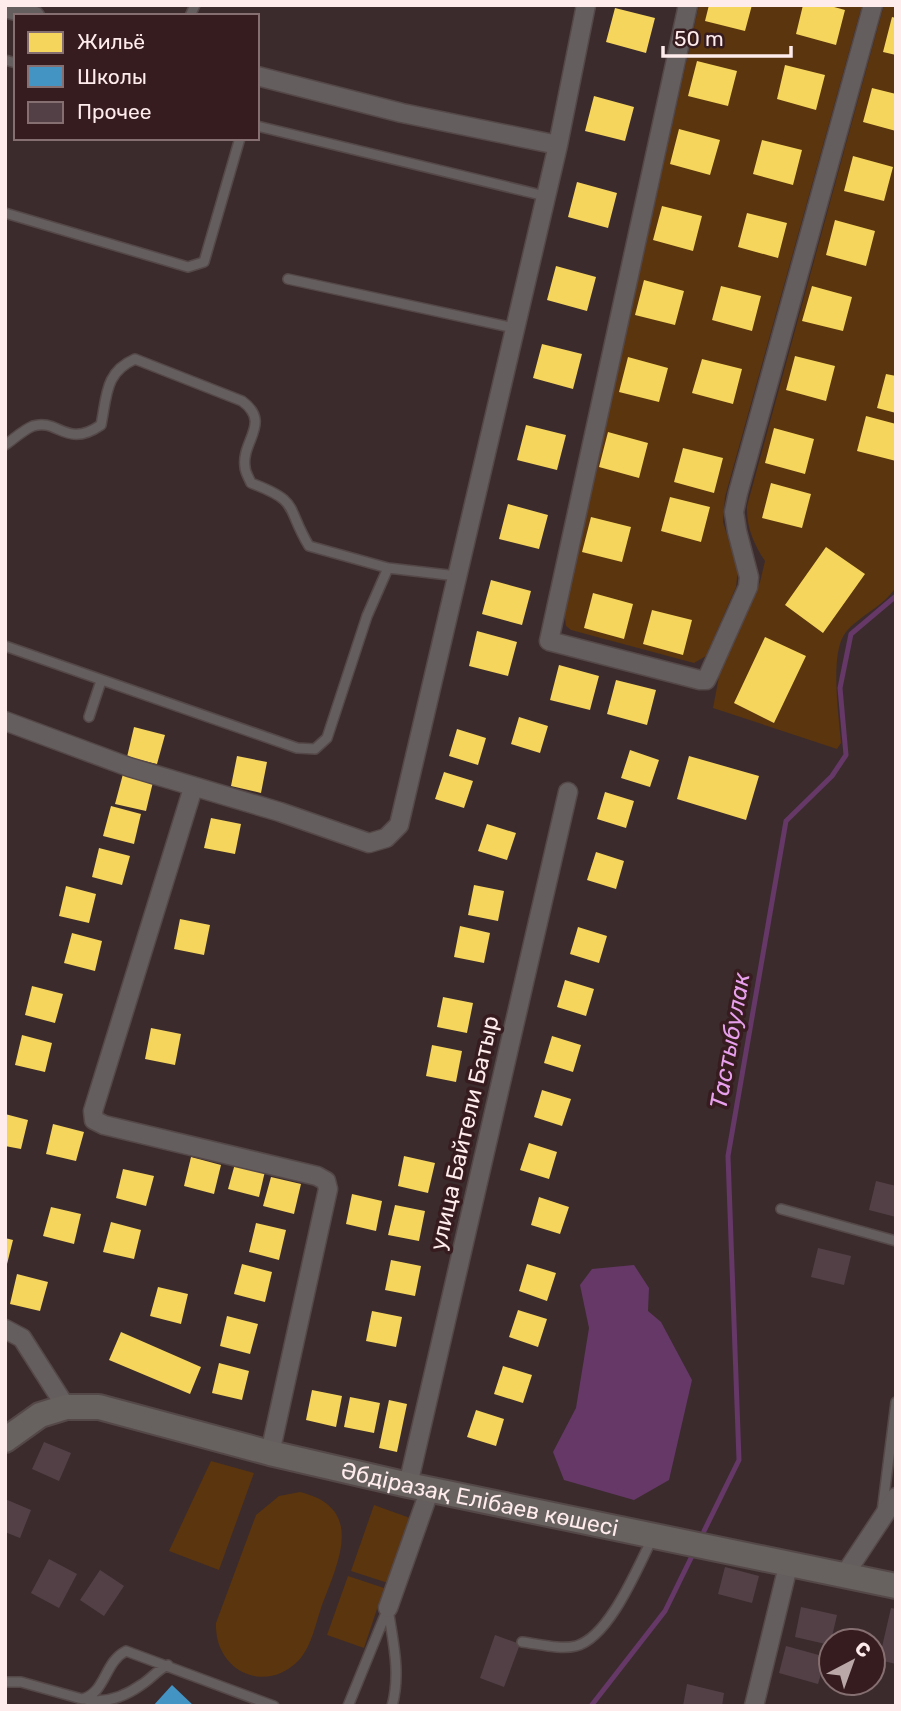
<svg xmlns="http://www.w3.org/2000/svg" width="901" height="1711" font-family="Rubik,sans-serif">
<style>
.green{fill:#5a350e}
.water{fill:#653867}
.homes{fill:#f6d55c}
.schools{fill:#4393c3}
.lines{fill:none;stroke-linecap:round;stroke-linejoin:round}
.stream{stroke:#653867;stroke-width:5}
.building{fill:#534047}
.lane-casing{stroke:#554849;stroke-width:12}
.street-casing{stroke:#554849;stroke-width:21}
.secondary-casing{stroke:#554849;stroke-width:28}
.lane{stroke:#655e5e;stroke-width:9}
.street{stroke:#655e5e;stroke-width:18}
.secondary{stroke:#67615f;stroke-width:24}
.labels{text-anchor:middle;dominant-baseline:central;stroke-width:7;stroke-linejoin:round;paint-order:stroke}
.street-label{font-size:23px;fill:#feebec;stroke:#361c1e}
.water-label{font-size:24px;font-style:italic;fill:#e8a0ed;stroke:#361c1e}
</style>
<rect width="100%" height="100%" fill="#3b2b2d"/>
<path class="green" d="M 699,5 L 862,5 L 725,497 L 723,522 L 738,570 L 736,587 L 706,656 L 694,663 L 571,630 L 566,626 L 564,613 Z
M 884,5 L 896,5 L 896,587 C 883,608 857,616 844,635 C 830,657 839,717 841,743 L 837,749 L 713,708 L 721,666 L 760,582 L 765,561 C 754,545 746,526 747,506 Z
M 211,1461 L 254,1473 L 219,1570 L 169,1551 Z
M 300,1492 C 366,1508 338,1562 322,1605 C 316,1622 312,1645 300,1659 C 266,1696 214,1671 216,1623 L 256,1515 L 279,1496 Z
M 374,1505 L 410,1518 L 388,1583 L 351,1571 Z
M 348,1576 L 384,1588 L 364,1648 L 327,1635 Z"/>
<path class="water" d="M 634,1265 L 649,1288 L 648,1311 L 661,1322 L 692,1380 L 669,1480 L 634,1500 L 564,1480 L 553,1452 L 576,1408 L 589,1328 L 580,1285 L 592,1269 Z"/>
<path class="homes" d="M 709,5 L 752,5 L 745,31 L 705,21 Z
M 803,5 L 827,5 L 845,10 L 836,45 L 796,34 Z
M 615,8 L 655,18 L 646,53 L 606,42 Z
M 892,17 L 896,18 L 896,55 L 883,52 Z
M 697,61 L 737,71 L 728,106 L 688,96 Z
M 785,65 L 825,75 L 816,110 L 777,99 Z
M 872,88 L 896,94 L 896,131 L 863,122 Z
M 594,96 L 634,107 L 625,141 L 585,131 Z
M 679,129 L 720,140 L 710,175 L 670,164 Z
M 762,140 L 802,150 L 793,185 L 753,174 Z
M 853,156 L 893,167 L 884,201 L 844,191 Z
M 577,182 L 617,193 L 608,228 L 568,217 Z
M 662,206 L 702,216 L 693,251 L 653,240 Z
M 747,213 L 787,223 L 778,258 L 738,247 Z
M 835,220 L 875,231 L 866,266 L 826,255 Z
M 556,266 L 596,277 L 587,311 L 547,300 Z
M 644,280 L 684,291 L 675,325 L 635,315 Z
M 721,286 L 761,296 L 752,331 L 712,320 Z
M 812,286 L 852,297 L 843,331 L 802,321 Z
M 542,344 L 582,354 L 573,389 L 533,378 Z
M 795,356 L 835,366 L 826,401 L 786,390 Z
M 628,357 L 668,368 L 659,402 L 619,392 Z
M 702,359 L 742,369 L 733,404 L 692,393 Z
M 886,374 L 896,376 L 896,413 L 877,408 Z
M 866,416 L 896,424 L 896,461 L 857,451 Z
M 526,425 L 566,435 L 557,470 L 517,460 Z
M 774,428 L 814,439 L 805,474 L 765,463 Z
M 608,432 L 648,443 L 639,478 L 599,467 Z
M 683,448 L 723,458 L 714,493 L 674,482 Z
M 771,483 L 811,494 L 802,528 L 762,518 Z
M 670,497 L 710,507 L 701,542 L 661,531 Z
M 508,504 L 548,515 L 539,549 L 499,539 Z
M 591,517 L 631,527 L 622,562 L 582,552 Z
M 826,547 L 865,574 L 823,633 L 785,605 Z
M 491,580 L 531,591 L 522,625 L 482,614 Z
M 593,593 L 633,604 L 624,639 L 584,628 Z
M 652,610 L 692,620 L 683,655 L 643,644 Z
M 477,631 L 517,642 L 508,676 L 469,666 Z
M 765,637 L 806,656 L 774,723 L 734,703 Z
M 559,665 L 599,676 L 590,710 L 550,700 Z
M 616,680 L 656,690 L 647,725 L 607,714 Z
M 519,717 L 548,726 L 540,753 L 511,744 Z
M 134,727 L 165,735 L 157,764 L 127,757 Z
M 457,729 L 486,738 L 478,765 L 449,756 Z
M 630,750 L 659,760 L 650,787 L 621,778 Z
M 237,756 L 267,762 L 261,793 L 231,786 Z
M 689,756 L 759,776 L 746,820 L 677,799 Z
M 444,772 L 473,781 L 464,808 L 435,799 Z
M 123,774 L 153,782 L 146,811 L 115,804 Z
M 605,792 L 634,801 L 626,828 L 597,819 Z
M 111,806 L 141,814 L 134,844 L 103,836 Z
M 211,818 L 241,824 L 235,854 L 204,848 Z
M 487,824 L 516,833 L 507,860 L 478,851 Z
M 99,848 L 130,856 L 122,885 L 92,877 Z
M 596,852 L 624,861 L 616,889 L 587,880 Z
M 474,885 L 504,891 L 498,921 L 468,915 Z
M 66,886 L 96,894 L 89,923 L 59,916 Z
M 180,919 L 210,925 L 204,955 L 174,949 Z
M 460,926 L 490,933 L 484,963 L 454,957 Z
M 578,927 L 607,936 L 599,963 L 570,954 Z
M 72,933 L 102,941 L 95,971 L 64,963 Z
M 565,980 L 594,989 L 586,1016 L 557,1007 Z
M 32,986 L 63,994 L 55,1023 L 25,1015 Z
M 443,997 L 473,1003 L 467,1033 L 437,1027 Z
M 151,1028 L 181,1034 L 175,1065 L 145,1059 Z
M 22,1035 L 52,1043 L 45,1072 L 15,1065 Z
M 552,1036 L 581,1045 L 573,1072 L 544,1063 Z
M 432,1045 L 462,1051 L 456,1082 L 426,1076 Z
M 542,1090 L 571,1099 L 562,1126 L 534,1117 Z
M 5,1114 L 28,1120 L 21,1149 L 5,1146 Z
M 53,1124 L 84,1132 L 76,1161 L 46,1154 Z
M 529,1143 L 557,1152 L 549,1179 L 520,1170 Z
M 404,1156 L 435,1163 L 428,1193 L 398,1186 Z
M 191,1157 L 221,1165 L 214,1194 L 184,1186 Z
M 236,1160 L 266,1167 L 259,1197 L 228,1189 Z
M 123,1169 L 154,1176 L 146,1206 L 116,1198 Z
M 271,1177 L 301,1184 L 294,1214 L 263,1206 Z
M 352,1194 L 382,1201 L 376,1231 L 346,1224 Z
M 539,1197 L 569,1207 L 560,1234 L 531,1225 Z
M 395,1205 L 425,1211 L 419,1241 L 388,1235 Z
M 51,1207 L 81,1214 L 74,1244 L 43,1236 Z
M 111,1222 L 141,1230 L 134,1259 L 103,1252 Z
M 256,1223 L 286,1230 L 279,1260 L 249,1252 Z
M 5,1238 L 13,1240 L 6,1268 L 5,1267 Z
M 391,1260 L 421,1266 L 415,1296 L 385,1290 Z
M 242,1264 L 272,1272 L 265,1302 L 234,1294 Z
M 527,1264 L 556,1273 L 547,1301 L 519,1291 Z
M 17,1274 L 48,1282 L 40,1311 L 10,1304 Z
M 158,1287 L 188,1294 L 181,1324 L 150,1316 Z
M 518,1310 L 547,1319 L 538,1347 L 509,1337 Z
M 372,1311 L 402,1317 L 396,1347 L 366,1341 Z
M 227,1316 L 258,1324 L 250,1354 L 220,1346 Z
M 121,1332 L 201,1367 L 190,1394 L 109,1360 Z
M 219,1363 L 249,1371 L 242,1400 L 212,1393 Z
M 503,1366 L 532,1375 L 523,1403 L 494,1394 Z
M 312,1390 L 342,1396 L 336,1427 L 306,1420 Z
M 350,1397 L 380,1403 L 374,1433 L 344,1427 Z
M 389,1400 L 407,1404 L 397,1452 L 379,1448 Z
M 476,1410 L 504,1419 L 496,1446 L 467,1437 Z"/>
<path class="schools" d="M 172,1685 L 194,1706 L 153,1706 Z"/>
<g class="lines">
<path class="stream" d="M 704,1531 L 739,1460 L 728,1156 L 786,821 L 832,776 L 846,755 L 840,688 L 851,634 L 896,596
M 591,1706 L 665,1611 L 692,1556"/>
</g>
<path class="building" d="M 876,1181 L 896,1186 L 896,1217 L 869,1210 Z
M 818,1248 L 851,1256 L 844,1285 L 811,1277 Z
M 44,1442 L 71,1453 L 59,1481 L 32,1469 Z
M 5,1499 L 31,1510 L 20,1538 L 5,1532 Z
M 49,1559 L 77,1574 L 59,1608 L 31,1593 Z
M 725,1567 L 759,1576 L 752,1603 L 718,1594 Z
M 100,1570 L 124,1586 L 104,1616 L 80,1600 Z
M 801,1607 L 837,1615 L 830,1645 L 795,1637 Z
M 891,1608 L 896,1609 L 896,1664 L 879,1660 Z
M 495,1635 L 520,1644 L 504,1687 L 480,1678 Z
M 786,1646 L 826,1657 L 818,1684 L 779,1673 Z
M 687,1684 L 724,1693 L 722,1706 L 683,1706 Z"/>
<g class="lines">
<g class="lane-casing">
<path id="lane" d="M 190,16 L 195,5
M 5,60 L 16,63
M 257,126 L 545,196
M 5,213 L 188,267 L 204,262 L 240,138
M 288,279 L 514,328
M 5,445 C 14,439 23,430 33,426 C 58,418 66,449 101,425 C 107,395 105,372 135,359 L 242,401 C 272,423 241,441 245,467 C 245,472 249,478 251,483 C 301,502 285,506 309,546 L 388,568 L 457,576
M 5,646 L 297,748 L 315,749 L 327,738 L 367,616 L 388,568
M 89,717 L 101,681
M 781,1209 L 896,1241
M 882,1512 L 896,1402
M 388,1609 C 393,1642 401,1673 392,1706
M 522,1642 C 539,1644 560,1650 576,1646 C 610,1637 638,1566 653,1537
M 5,1682 L 21,1682 L 82,1699 C 106,1693 104,1662 126,1651 L 274,1706
M 84,1699 C 104,1704 124,1697 141,1685 C 151,1679 157,1670 168,1665
M 348,1706 L 388,1608"/>
</g>
<g class="street-casing">
<path id="street" d="M 688,5 L 549,641 L 700,680 L 706,680 L 709,674 L 748,587 L 749,577 L 737,531 L 734,512 L 738,493 L 873,5
M 5,8 L 35,16
M 257,76 L 402,113 L 558,145
M 5,721 L 129,767 L 280,812 L 369,843 L 386,838 L 399,825 L 558,145 L 586,5
M 193,788 L 93,1111 L 94,1120 L 104,1125 L 317,1176 L 326,1181 L 328,1189 L 270,1453
M 5,1329 L 22,1338 L 66,1407
M 408,1485 L 568,792
M 845,1574 L 896,1497
M 388,1608 L 430,1489
M 754,1706 L 789,1562"/>
</g>
<g class="secondary-casing">
<g id="secondary">
<path id="s1" d="M 5,1440 L 40,1415 L 66,1407 L 99,1407 L 270,1453 L 408,1485 L 896,1586"/>
</g>
</g>
<use href="#lane" class="lane"/>
<use href="#street" class="street"/>
<use href="#secondary" class="secondary"/>
</g>
<g class="labels">
<g class="street-label">
<text transform="translate(464 1133) rotate(-77)">улица Байтели Батыр</text>
<text stroke="none"><textPath href="#s1" startOffset="495">Әбдіразақ Елібаев көшесі</textPath></text>
</g>
<g class="water-label">
<text transform="translate(730 1041) rotate(-80)">Тастыбулак</text>
</g>
</g>
<rect width="901" height="1711" fill="none" stroke="#feebec" stroke-width="14"/>
<rect x="14" y="14" width="245" height="126" fill="#361c1e" stroke="#866f70" stroke-width="2"/>
<rect x="28" y="32" width="35" height="21" fill="#f6d55c" stroke="#866f70" stroke-width="2"/>
<text x="77" y="49" font-size="21" fill="#feebec">Жильё</text>
<rect x="28" y="66" width="35" height="21" fill="#4393c3" stroke="#866f70" stroke-width="2"/>
<text x="77" y="84" font-size="21" fill="#feebec">Школы</text>
<rect x="28" y="102" width="35" height="21" fill="#534047" stroke="#866f70" stroke-width="2"/>
<text x="77" y="119" font-size="21" fill="#feebec">Прочее</text>
<g transform="translate(852 1662) rotate(41)"><circle r="33" fill="#361c1e" stroke="#866f70" stroke-width="2"/>
<path d="M0-5L12 26L0 18L-12 26Z" fill="#baa8a9"/>
<text y="-10" font-size="19" font-weight="bold" text-anchor="middle" fill="#feebec">С</text>
</g>
<path d="M663 46v10h128v-10" fill="none" stroke="#feebec" stroke-width="3.5"/>
<text x="674" y="46" font-size="21" fill="#feebec" stroke="#361c1e" stroke-width="5" paint-order="stroke">50 m</text>
</svg>
